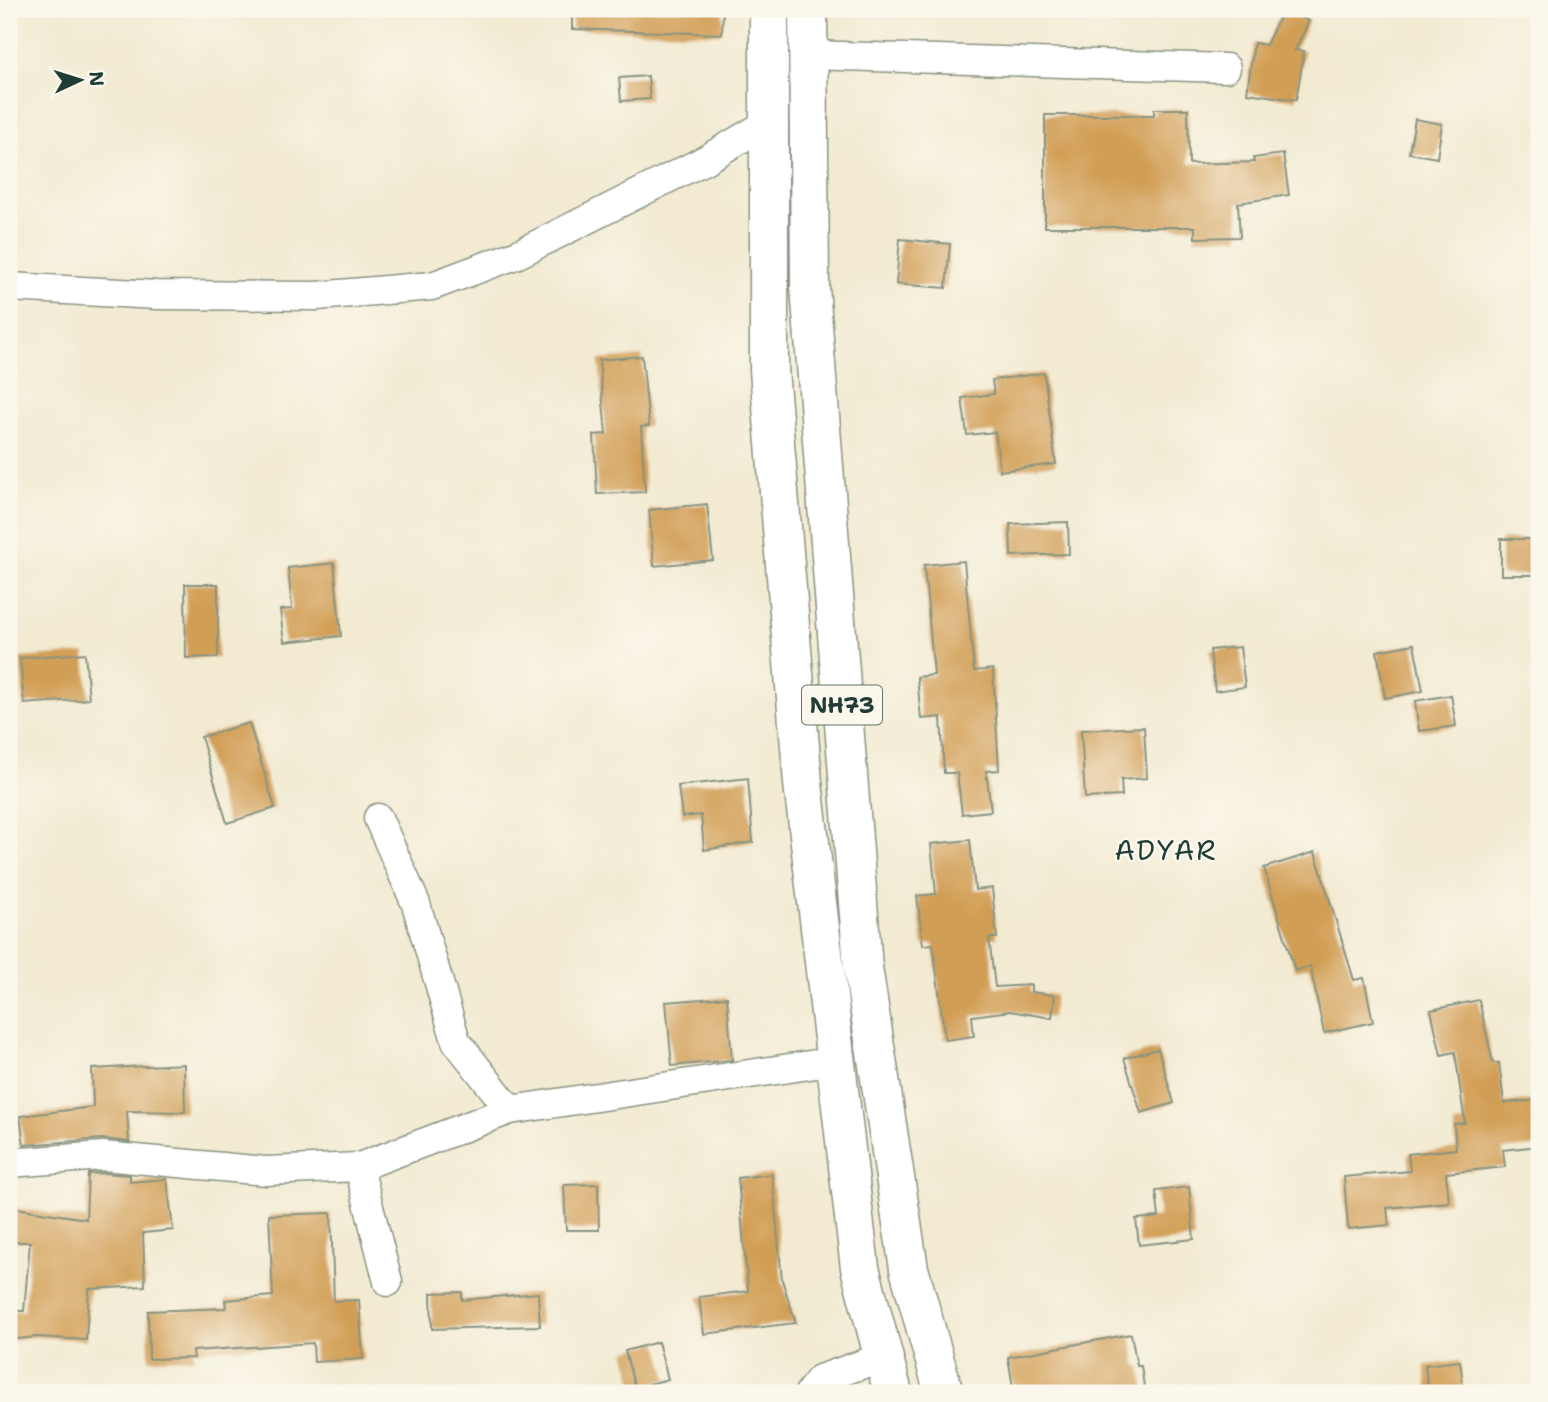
<svg xmlns="http://www.w3.org/2000/svg" width="1548" height="1402" font-family="'Shantell Sans',sans-serif">
<style>
.building{fill:#d19e55}
.lines{fill:none;stroke-linecap:round;stroke-linejoin:round}
.street-casing{stroke:#889482;stroke-width:31}
.highway-casing{stroke:#889482;stroke-width:41}
.street{stroke:#fff;stroke-width:28}
.highway{stroke:#fff;stroke-width:38}
.labels{text-anchor:middle;dominant-baseline:central;stroke-width:5;stroke-linejoin:round;paint-order:stroke}
.shield{fill:#fbf7ec;stroke:#61756b;stroke-width:2}
.shield-label{font-size:23px;font-weight:bold;fill:#1f3d34}
.quarter-label{font-size:28px;letter-spacing:2px;fill:#1f3d34;stroke:#fbf7ec}
</style>
<rect width="100%" height="100%" fill="#fbf7ec"/>
<filter id="ink" filterUnits="userSpaceOnUse"><feTurbulence type="fractalNoise" baseFrequency=".0143" numOctaves="2"/><feDisplacementMap in="SourceGraphic" scale="14" xChannelSelector="R" yChannelSelector="G"/><feConvolveMatrix kernelMatrix="1 2 1 2 8 2 1 2 1" color-interpolation-filters="sRGB"/></filter>
<filter id="wash" filterUnits="userSpaceOnUse"><feTurbulence type="fractalNoise" baseFrequency=".00686" numOctaves="4" result="noise"/><feDisplacementMap in="SourceGraphic" scale="28" xChannelSelector="R" yChannelSelector="G"/><feGaussianBlur stdDeviation="1.57" result="paint"/><feColorMatrix in="noise" values="0 0 0 0 0 0 0 0 0 0 0 0 0 0 0 0 0 1.4 0 .05"/><feComposite in="paint" operator="in"/></filter>
<g filter="url(#wash)">
<rect width="100%" height="100%" fill="#f2ead1"/>
<g id="blocks">
<path class="building" d="M 572,9 L 723,9 L 722,34 L 572,29 Z
M 1283,9 L 1309,21 L 1295,50 L 1304,51 L 1296,100 L 1247,93 L 1254,43 L 1266,45 Z
M 648,76 L 650,99 L 621,101 L 619,78 Z
M 1154,109 L 1188,109 L 1189,164 L 1254,162 L 1253,158 L 1283,154 L 1289,195 L 1238,203 L 1240,237 L 1195,238 L 1195,227 L 1045,227 L 1045,115 L 1154,115 Z
M 1415,119 L 1442,124 L 1437,158 L 1409,153 Z
M 900,239 L 950,244 L 946,288 L 896,284 Z
M 642,356 L 649,426 L 641,427 L 645,492 L 597,494 L 594,435 L 606,434 L 599,360 Z
M 1044,373 L 1056,464 L 1000,471 L 995,432 L 967,435 L 962,398 L 994,394 L 992,380 Z
M 707,504 L 713,560 L 654,566 L 649,510 Z
M 1068,522 L 1069,554 L 1011,556 L 1010,524 Z
M 1501,539 L 1535,539 L 1536,575 L 1501,575 Z
M 964,561 L 974,671 L 993,669 L 999,770 L 986,771 L 991,811 L 962,814 L 957,773 L 944,773 L 941,717 L 921,719 L 917,677 L 934,675 L 924,565 Z
M 334,563 L 341,636 L 284,642 L 280,610 L 292,609 L 288,568 Z
M 185,584 L 218,584 L 218,657 L 186,658 Z
M 1414,644 L 1423,691 L 1385,698 L 1377,651 Z
M 1240,647 L 1245,687 L 1215,691 L 1210,650 Z
M 85,653 L 89,699 L 24,704 L 20,658 Z
M 1451,695 L 1456,726 L 1419,731 L 1415,701 Z
M 249,723 L 275,808 L 227,823 L 201,737 Z
M 1144,727 L 1147,778 L 1121,780 L 1122,796 L 1085,798 L 1081,730 Z
M 748,778 L 753,842 L 704,850 L 701,815 L 682,817 L 678,786 Z
M 970,840 L 975,890 L 992,888 L 997,938 L 989,938 L 995,987 L 1031,985 L 1031,992 L 1055,995 L 1052,1018 L 1010,1011 L 972,1016 L 974,1036 L 945,1040 L 933,944 L 923,945 L 917,896 L 936,894 L 931,844 Z
M 1315,852 L 1354,980 L 1364,978 L 1373,1022 L 1324,1033 L 1310,966 L 1295,971 L 1264,868 Z
M 727,997 L 732,1060 L 672,1066 L 666,1002 Z
M 1479,1000 L 1493,1063 L 1499,1063 L 1504,1103 L 1539,1100 L 1539,1146 L 1503,1150 L 1505,1167 L 1446,1173 L 1449,1202 L 1387,1208 L 1389,1225 L 1348,1229 L 1344,1177 L 1410,1171 L 1408,1154 L 1456,1149 L 1454,1124 L 1465,1123 L 1455,1052 L 1441,1055 L 1431,1010 Z
M 1158,1049 L 1174,1103 L 1141,1113 L 1124,1058 Z
M 184,1064 L 185,1112 L 127,1111 L 129,1142 L 102,1139 L 24,1145 L 20,1116 L 93,1107 L 92,1069 Z
M 103,1173 L 130,1175 L 130,1182 L 167,1179 L 173,1230 L 143,1233 L 145,1286 L 89,1289 L 86,1340 L 36,1337 L 9,1340 L 9,1311 L 24,1311 L 30,1242 L 9,1242 L 9,1207 L 86,1219 L 88,1174 Z
M 772,1174 L 782,1280 L 796,1323 L 704,1334 L 699,1297 L 748,1291 L 738,1178 Z
M 598,1184 L 599,1230 L 566,1230 L 564,1185 Z
M 1189,1187 L 1194,1239 L 1139,1245 L 1136,1219 L 1159,1217 L 1156,1191 Z
M 331,1213 L 334,1301 L 359,1300 L 363,1359 L 314,1362 L 313,1343 L 193,1351 L 194,1358 L 149,1359 L 148,1311 L 226,1308 L 225,1300 L 273,1296 L 269,1215 Z
M 462,1292 L 462,1300 L 538,1293 L 540,1326 L 432,1329 L 431,1293 Z
M 1131,1334 L 1137,1366 L 1141,1366 L 1145,1393 L 1014,1393 L 1008,1357 Z
M 658,1342 L 668,1379 L 635,1388 L 625,1351 Z
M 1460,1361 L 1464,1393 L 1428,1393 L 1425,1365 Z"/>
</g>
</g>
<g filter="url(#ink)">
<use href="#blocks" fill-opacity="0" stroke="#889482" stroke-width="2"/>
<g class="lines">
<g class="street-casing">
<path id="street" d="M 808,55 L 1226,68
M 9,287 L 157,295 L 317,296 L 432,286 L 518,254 L 705,160 L 769,122
M 378,818 L 416,904 L 456,1041 L 510,1110
M 9,1163 L 103,1156 L 266,1171 L 359,1167 L 510,1110 L 836,1061
M 359,1167 L 388,1282
M 809,1393 L 820,1379 L 883,1357"/>
</g>
<g class="highway-casing">
<path id="highway" d="M 769,9 L 769,370 L 803,783 L 860,1268 L 893,1393
M 808,9 L 810,287 L 863,967 L 909,1269 L 944,1393"/>
</g>
<use href="#street" class="street"/>
<use href="#highway" class="highway"/>
</g>
</g>
<g class="labels">
<rect class="shield" x="802" y="685.5" width="80" height="39" rx="5"/>
<g class="shield-label">
<text x="842" y="705">NH73</text>
</g>
<g class="quarter-label">
<text x="1166" y="850">ADYAR</text>
</g>
</g>
<rect width="1548" height="1402" fill="none" stroke="#fbf7ec" stroke-width="35"/>
<g transform="translate(80 80) rotate(86)" stroke="#fbf7ec" stroke-width="5" paint-order="stroke">
<path d="M0-5L12 26L0 18L-12 26Z" fill="#1f3d34"/>
<text y="-10" font-size="19" font-weight="bold" text-anchor="middle" fill="#1f3d34">N</text>
</g>
</svg>
